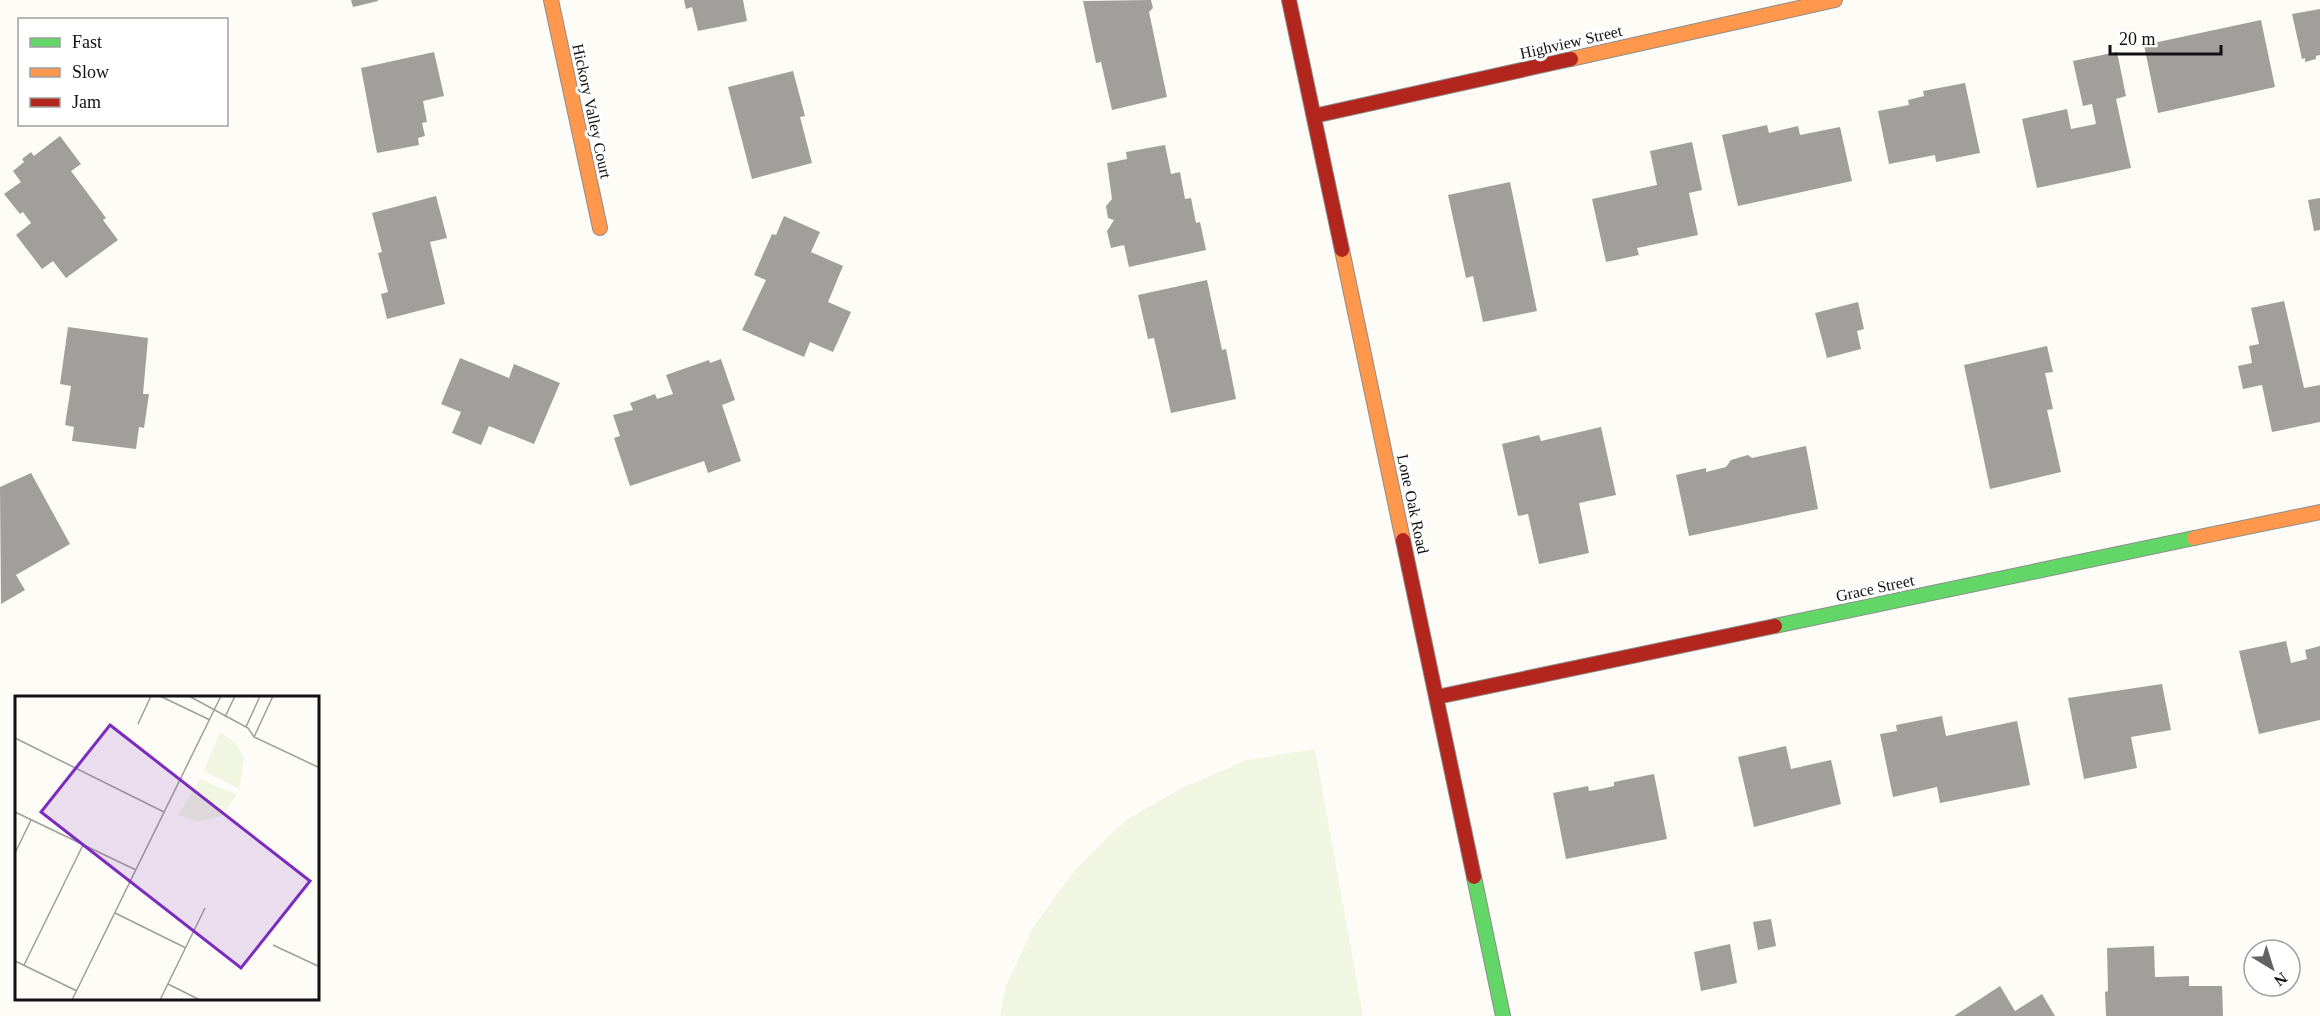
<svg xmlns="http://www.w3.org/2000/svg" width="2320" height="1016" font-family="'Times New Roman',serif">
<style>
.pitch{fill:#f0f6e1}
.building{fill:#a19f9c}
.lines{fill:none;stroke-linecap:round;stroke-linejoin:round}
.fast-casing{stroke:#8e8d8b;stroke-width:16}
.slow-casing{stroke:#8e8d8b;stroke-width:16}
.jam-casing{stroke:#8e8d8b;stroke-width:16}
.fast{stroke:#63d668;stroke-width:14}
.slow{stroke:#ff974d;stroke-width:14}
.jam{stroke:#b3261e;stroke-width:14}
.labels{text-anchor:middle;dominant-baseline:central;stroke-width:6;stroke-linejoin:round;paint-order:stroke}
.street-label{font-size:16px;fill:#111;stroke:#fff}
.inset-road{fill:none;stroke:#9f9e9b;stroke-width:1.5}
.view{fill:#7b2cbf;fill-opacity:0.15;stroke:#7b2cbf;stroke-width:3}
.inset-edge{fill:none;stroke:#111;stroke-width:3}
</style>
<rect width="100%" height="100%" fill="#fdfcf7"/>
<path class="pitch" d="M 1315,749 L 1363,1016 L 1000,1016 L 1006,986 L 1034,926 L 1075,870 L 1126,820 L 1182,788 L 1247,760 Z"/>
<path class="building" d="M 351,0 L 378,0 L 378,1 L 353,7 Z
M 684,0 L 743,0 L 747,21 L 698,31 L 692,7 L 686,9 Z
M 1151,0 L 1153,8 L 1149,12 L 1167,97 L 1112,110 L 1101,62 L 1096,63 L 1083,1 Z
M 2320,9 L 2320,55 L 2316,56 L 2316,59 L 2305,62 L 2305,58 L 2302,59 L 2292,14 Z
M 2261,20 L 2275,87 L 2158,113 L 2144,45 Z
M 434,52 L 444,96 L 423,101 L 427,122 L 422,123 L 425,136 L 418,138 L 419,145 L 377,153 L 361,68 Z
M 2117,52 L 2126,96 L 2116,99 L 2131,168 L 2037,188 L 2022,119 L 2067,109 L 2071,129 L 2096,124 L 2092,104 L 2083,106 L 2073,61 Z
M 793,71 L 805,116 L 800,117 L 812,163 L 752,179 L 728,87 Z
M 1965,83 L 1980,153 L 1936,162 L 1935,155 L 1889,164 L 1878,111 L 1909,105 L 1908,100 L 1924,96 L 1923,91 Z
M 1767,125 L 1769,133 L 1798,126 L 1800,135 L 1840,127 L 1852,181 L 1738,206 L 1722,135 Z
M 60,136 L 81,164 L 71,171 L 106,218 L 103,220 L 118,240 L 66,278 L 53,261 L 42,269 L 16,235 L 31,223 L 23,212 L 20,214 L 4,194 L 21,182 L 13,171 L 24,162 L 22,159 L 31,152 L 34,156 Z
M 1692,142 L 1702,190 L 1689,193 L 1698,235 L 1637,248 L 1639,255 L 1606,262 L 1592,199 L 1657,185 L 1650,151 Z
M 1165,145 L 1171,174 L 1180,172 L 1185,199 L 1191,198 L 1196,223 L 1200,222 L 1206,250 L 1129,267 L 1124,245 L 1111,248 L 1107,231 L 1114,220 L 1108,218 L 1106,206 L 1112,199 L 1107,163 L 1127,159 L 1126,152 Z
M 1510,182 L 1537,311 L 1483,322 L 1473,276 L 1466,278 L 1448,195 Z
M 436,196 L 447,238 L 430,242 L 445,304 L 387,319 L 381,294 L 388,292 L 378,253 L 382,252 L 372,213 Z
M 2320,198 L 2320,230 L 2314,231 L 2308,200 Z
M 784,216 L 820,232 L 811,252 L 843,266 L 828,302 L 851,312 L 833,352 L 810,342 L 804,357 L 742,330 L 766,280 L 754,275 L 772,234 L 776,235 Z
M 1207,280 L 1222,350 L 1226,349 L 1236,399 L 1171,413 L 1154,338 L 1148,339 L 1138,295 Z
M 2284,301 L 2304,388 L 2320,385 L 2320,422 L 2272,432 L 2262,385 L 2243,389 L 2238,366 L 2252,363 L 2249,346 L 2259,344 L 2251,308 Z
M 1858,302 L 1864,329 L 1857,331 L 1861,349 L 1827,358 L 1815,313 Z
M 68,327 L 148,338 L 143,394 L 149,394 L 144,428 L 139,427 L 136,449 L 72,441 L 74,427 L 65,425 L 71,386 L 60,384 Z
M 2047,346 L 2053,372 L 2045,373 L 2053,409 L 2047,410 L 2061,472 L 1990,489 L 1964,365 Z
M 460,358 L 509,378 L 514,364 L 560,383 L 534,444 L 489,426 L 481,445 L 452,433 L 461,412 L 441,404 Z
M 721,359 L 735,400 L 722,405 L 741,461 L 708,473 L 704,461 L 630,486 L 614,438 L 620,436 L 613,415 L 633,410 L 630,403 L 655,394 L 657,399 L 673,394 L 666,375 L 709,360 L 710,363 Z
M 1601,427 L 1616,495 L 1579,503 L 1589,553 L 1539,564 L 1528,514 L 1518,516 L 1502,444 L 1539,435 L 1541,441 Z
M 1806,446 L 1818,509 L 1689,536 L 1676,475 L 1706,468 L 1706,472 L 1726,467 L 1731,460 L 1748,455 L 1752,458 Z
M 31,473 L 70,544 L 16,575 L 25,590 L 1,604 L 0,487 Z
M 2286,641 L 2291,663 L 2307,659 L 2305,650 L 2320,646 L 2320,720 L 2259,734 L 2239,651 Z
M 2162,684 L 2171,730 L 2131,737 L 2137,768 L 2084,779 L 2068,698 Z
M 1942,716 L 1946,736 L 2017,721 L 2030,785 L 1940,803 L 1937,787 L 1893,797 L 1880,734 L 1897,731 L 1896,725 Z
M 1786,746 L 1791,769 L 1831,760 L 1841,804 L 1754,827 L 1738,757 Z
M 1654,774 L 1667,839 L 1566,859 L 1553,793 L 1588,786 L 1589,791 L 1601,789 L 1614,786 L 1614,782 Z
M 1771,919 L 1776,946 L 1758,950 L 1753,922 Z
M 1730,944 L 1737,983 L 1701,991 L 1694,952 Z
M 2154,946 L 2155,977 L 2189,976 L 2189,986 L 2222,986 L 2223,1016 L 2106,1016 L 2105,992 L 2108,991 L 2107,948 Z
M 2000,986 L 2015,1011 L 2042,994 L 2055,1016 L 1954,1016 Z"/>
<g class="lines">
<g class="fast-casing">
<path id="fast" d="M 1775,626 L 2194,538
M 1474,877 L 1503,1016"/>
</g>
<g class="slow-casing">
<path id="slow" d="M 551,0 L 600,228
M 1571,59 L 1835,0
M 1342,250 L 1403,540
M 2194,538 L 2320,512"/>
</g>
<g class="jam-casing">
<path id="jam" d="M 1289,0 L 1342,250
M 1314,116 L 1571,59
M 1403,540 L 1474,877
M 1437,697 L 1775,626"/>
</g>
<use href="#fast" class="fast"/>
<use href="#slow" class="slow"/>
<use href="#jam" class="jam"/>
</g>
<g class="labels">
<g class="street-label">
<text transform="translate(1571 42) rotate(-13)">Highview Street</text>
<text transform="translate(592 111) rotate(78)">Hickory Valley Court</text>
<text transform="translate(1413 504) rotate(78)">Lone Oak Road</text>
<text transform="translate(1875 588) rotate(-12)">Grace Street</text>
</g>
</g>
<g transform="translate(15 696)">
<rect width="304" height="304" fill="#fdfcf7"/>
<path d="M 205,36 L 221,47 L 229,63 L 224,93 L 189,75 ZM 185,83 L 222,99 L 206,120 L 184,126 L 163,119 Z" fill="#f0f6e1"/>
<path class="inset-road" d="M 145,0 L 195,24M 174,0 L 233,32 L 239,41 L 305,72M 210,21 L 220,0M 123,28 L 136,0M 231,31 L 245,0M 239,41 L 258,0M 0,42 L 149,116M 0,116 L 121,174M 0,157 L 16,124M 100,217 L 171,252M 258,249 L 305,271M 0,265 L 62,295M 9,269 L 68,149M 153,288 L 185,304M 57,304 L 206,0M 145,304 L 190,212"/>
<path class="view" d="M 95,29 L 295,185 L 226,272 L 26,116 Z"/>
<rect width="304" height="304" class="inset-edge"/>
</g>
<rect x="18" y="18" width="210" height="108" fill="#ffffff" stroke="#a0a0a0" stroke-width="1.5"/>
<rect x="30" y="38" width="30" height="9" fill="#63d668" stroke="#a0a0a0" stroke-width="1.5"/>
<text x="72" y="48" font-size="18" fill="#111111">Fast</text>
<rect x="30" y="68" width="30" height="9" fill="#ff974d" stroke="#a0a0a0" stroke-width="1.5"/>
<text x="72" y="78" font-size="18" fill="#111111">Slow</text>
<rect x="30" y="98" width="30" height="9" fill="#b3261e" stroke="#a0a0a0" stroke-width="1.5"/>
<text x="72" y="108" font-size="18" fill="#111111">Jam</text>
<g transform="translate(2272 968) rotate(142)"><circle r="28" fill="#ffffff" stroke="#a0a0a0" stroke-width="1.5"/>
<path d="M0-4.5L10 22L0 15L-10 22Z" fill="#646362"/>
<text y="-9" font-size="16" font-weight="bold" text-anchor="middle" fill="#111111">N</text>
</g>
<path d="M2110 45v9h111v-9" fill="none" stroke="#111111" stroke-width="3"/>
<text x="2119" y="45" font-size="18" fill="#111111" stroke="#ffffff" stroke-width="4.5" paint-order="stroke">20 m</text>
</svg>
